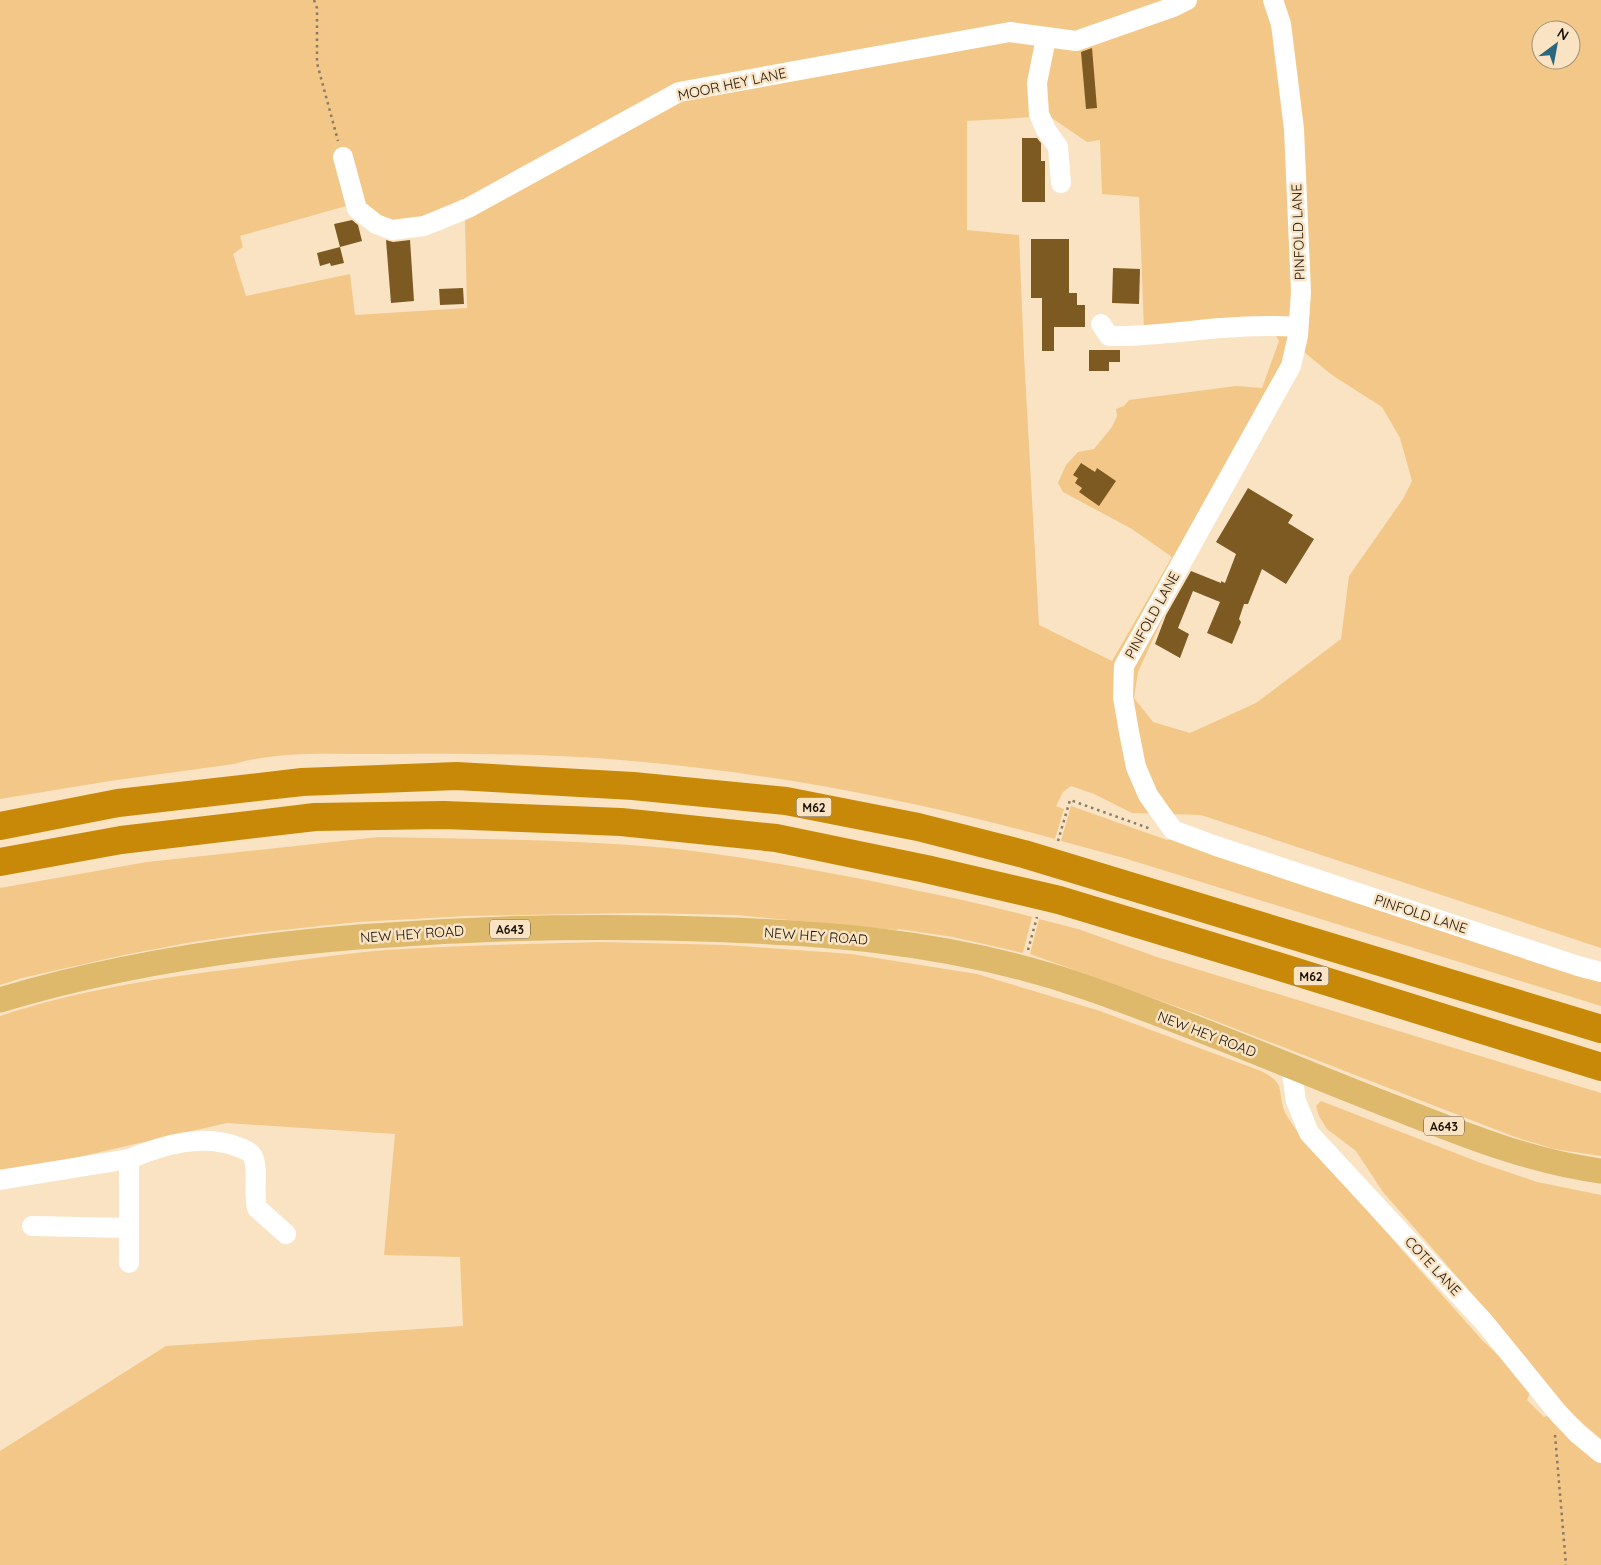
<svg xmlns="http://www.w3.org/2000/svg" width="1601" height="1565" font-family="Quicksand,sans-serif">
<style>
.green{fill:#f3c788;fill-rule:evenodd}
.building{fill:#7c5a22}
.lines{fill:none;stroke-linecap:round;stroke-linejoin:round}
.path{stroke:#897a65;stroke-width:2.5;stroke-dasharray:2.5 4;stroke-linecap:butt}
.minor{stroke:#fff;stroke-width:20}
.major{stroke:#deb86b;stroke-width:25}
.highway{stroke:#c88908;stroke-width:28}
.labels{text-anchor:middle;dominant-baseline:central;stroke-width:5;stroke-linejoin:round;paint-order:stroke}
.shield{fill:#f9e3c3;stroke:#5c503f;stroke-width:1}
.shield-label{font-size:12px;font-weight:bold;fill:#181106}
.street-label{font-size:14px;fill:#181106;stroke:#f9e3c3}
</style>
<rect width="100%" height="100%" fill="#f9e3c3"/>
<path class="green" d="M 0,0 L 1601,0 L 1601,948 L 1201,815 L 1132,813 L 1094,794 L 1071,786 L 1063,792 L 1056,806 L 1064,809 L 1055,839 C 913,800 768,772 621,760 C 546,754 471,753 396,754 C 342,755 285,749 234,764 L 110,781 L 0,799 ZM 1541,30 L 1571,30 L 1571,60 L 1541,60 ZM 1049,116 L 1087,142 L 1100,140 L 1102,194 L 1139,197 L 1144,329 L 1273,331 L 1279,341 L 1262,388 L 1236,386 L 1129,400 L 1124,406 L 1116,409 L 1117,416 L 1112,427 L 1094,449 L 1078,452 L 1066,465 L 1058,483 L 1063,492 L 1132,529 L 1172,557 L 1112,661 L 1039,625 L 1024,356 L 1019,235 L 967,230 L 967,121 ZM 462,199 L 465,220 L 467,308 L 355,315 L 350,274 L 246,296 L 233,254 L 243,247 L 240,236 L 346,206 L 379,218 L 406,222 L 445,208 ZM 1304,352 L 1332,375 L 1382,407 L 1400,438 L 1412,481 L 1403,499 L 1349,576 L 1341,639 L 1256,703 L 1190,733 L 1153,722 L 1134,698 L 1138,672 L 1176,589 Z
M 1071,806 L 1167,840 L 1177,837 L 1601,980 L 1601,1006 L 1124,858 L 1061,841 Z
M 379,837 C 475,839 571,839 667,848 C 742,856 817,870 891,885 C 938,895 985,904 1032,917 L 1023,953 L 953,937 L 899,929 L 896,930 L 736,915 L 639,913 L 466,916 L 358,922 L 253,933 L 187,943 L 124,955 L 22,978 L 0,985 L 0,888 L 147,862 Z
M 1039,919 L 1078,929 L 1157,957 L 1601,1093 L 1601,1156 L 1554,1149 L 1515,1137 L 1200,1015 L 1030,954 Z
M 601,942 L 726,945 L 851,954 L 977,974 L 1100,1011 L 1261,1071 C 1286,1084 1277,1088 1284,1110 C 1287,1118 1294,1126 1299,1134 L 1482,1340 L 1516,1372 L 1530,1392 L 1527,1400 L 1544,1417 L 1548,1416 L 1601,1460 L 1601,1565 L 0,1565 L 0,1451 L 166,1346 L 463,1326 L 460,1257 L 384,1255 L 395,1134 L 227,1123 L 0,1175 L 0,1016 C 78,990 159,978 240,968 C 289,962 338,954 386,950 C 458,945 530,944 601,942 Z
M 1321,1101 L 1481,1163 L 1537,1182 L 1601,1195 L 1601,1439 L 1566,1409 L 1494,1319 L 1383,1192 L 1356,1151 L 1327,1129 L 1319,1116 L 1316,1106 Z"/>
<path class="building" d="M 1092,48 L 1097,108 L 1086,109 L 1081,52 Z
M 1022,138 L 1037,138 L 1041,143 L 1041,161 L 1045,161 L 1045,202 L 1022,202 Z
M 352,220 L 358,225 L 362,241 L 340,247 L 334,224 Z
M 1031,239 L 1069,239 L 1069,293 L 1077,293 L 1077,305 L 1085,305 L 1085,327 L 1054,327 L 1054,351 L 1042,351 L 1042,298 L 1031,298 Z
M 386,240 L 393,242 L 410,240 L 414,301 L 391,303 Z
M 340,247 L 344,263 L 331,266 L 330,263 L 320,266 L 317,253 Z
M 1113,268 L 1140,269 L 1139,304 L 1112,303 Z
M 463,288 L 464,304 L 440,305 L 439,289 Z
M 1089,350 L 1120,350 L 1120,362 L 1109,362 L 1109,371 L 1089,371 Z
M 1081,463 L 1095,472 L 1097,468 L 1116,481 L 1099,506 L 1079,492 L 1082,488 L 1075,483 L 1078,478 L 1073,475 Z
M 1248,488 L 1293,515 L 1288,523 L 1314,539 L 1286,584 L 1262,569 L 1248,604 L 1244,604 L 1239,619 L 1241,622 L 1232,644 L 1207,633 L 1220,602 L 1193,591 L 1178,628 L 1189,634 L 1180,658 L 1155,644 L 1166,615 L 1191,571 L 1221,583 L 1221,581 L 1225,583 L 1236,554 L 1216,542 Z"/>
<g class="lines">
<path class="path" d="M 314,0 L 317,8 L 317,63 L 338,141
M 1058,841 L 1070,800 L 1151,829
M 1028,950 L 1037,917
M 1555,1435 L 1566,1565"/>
<path class="minor" d="M 1273,0 L 1281,24 L 1294,129 L 1301,292 L 1298,336 L 1291,366 L 1124,666 L 1123,697 L 1129,732 L 1136,767 L 1148,795 L 1173,830 L 1216,846 L 1578,966 L 1601,972
M 1046,38 L 1037,83 L 1039,114 L 1046,130 L 1058,147 L 1061,183
M 343,157 L 357,209 L 376,224 L 392,230 L 424,226 L 468,208 L 679,92 L 1010,32 L 1076,41 L 1173,7 L 1187,0
M 1101,324 L 1109,336 C 1147,337 1183,331 1221,328 C 1247,326 1273,325 1298,327
M 1291,1067 L 1296,1101 L 1309,1133 L 1484,1322 L 1558,1413 L 1578,1434 L 1601,1453
M 129,1159 C 163,1145 202,1133 238,1147 C 244,1149 251,1152 253,1157 C 259,1170 253,1192 257,1208 L 286,1234
M 0,1180 L 129,1159 L 129,1263
M 32,1226 L 129,1228"/>
<path class="major" d="M 0,1000 C 116,965 237,947 358,937 C 460,929 562,926 664,928 C 809,931 949,939 1088,988 C 1189,1023 1288,1066 1388,1105 C 1458,1132 1526,1161 1601,1171"/>
<path class="highway" d="M 0,826 L 118,803 L 302,782 L 457,776 L 633,786 L 786,801 L 918,827 L 1024,854 L 1601,1029
M 0,862 L 121,840 L 315,817 L 444,815 L 621,822 L 776,838 L 926,869 L 1059,900 L 1274,965 L 1601,1067"/>
</g>
<g class="labels">
<g class="shield">
<rect x="796.5" y="797.5" width="35" height="19" rx="4"/>
<rect x="490" y="919.5" width="40" height="19" rx="4"/>
<rect x="1293.5" y="966.5" width="35" height="19" rx="4"/>
<rect x="1424" y="1116.5" width="40" height="19" rx="4"/>
</g>
<g class="shield-label">
<text x="814" y="807">M62</text>
<text x="510" y="929">A643</text>
<text x="1311" y="976">M62</text>
<text x="1444" y="1126">A643</text>
</g>
<g class="street-label">
<text transform="translate(732 84) rotate(-12)">MOOR HEY LANE</text>
<text transform="translate(1298 232) rotate(-92)">PINFOLD LANE</text>
<text transform="translate(1152 615) rotate(-61)">PINFOLD LANE</text>
<text transform="translate(1421 914) rotate(18)">PINFOLD LANE</text>
<text transform="translate(412 934) rotate(-4)">NEW HEY ROAD</text>
<text transform="translate(816 936) rotate(4)">NEW HEY ROAD</text>
<text transform="translate(1207 1034) rotate(21)">NEW HEY ROAD</text>
<text transform="translate(1433 1266) rotate(47)">COTE LANE</text>
</g>
</g>
<g transform="translate(1556 45) rotate(32)"><circle r="24" fill="#f9e3c3" stroke="#9f8f77"/>
<path d="M0-4L9 19L0 12L-9 19Z" fill="#2b687f"/>
<text y="-8" font-size="14" font-weight="bold" text-anchor="middle" fill="#181106">N</text>
</g>
</svg>
